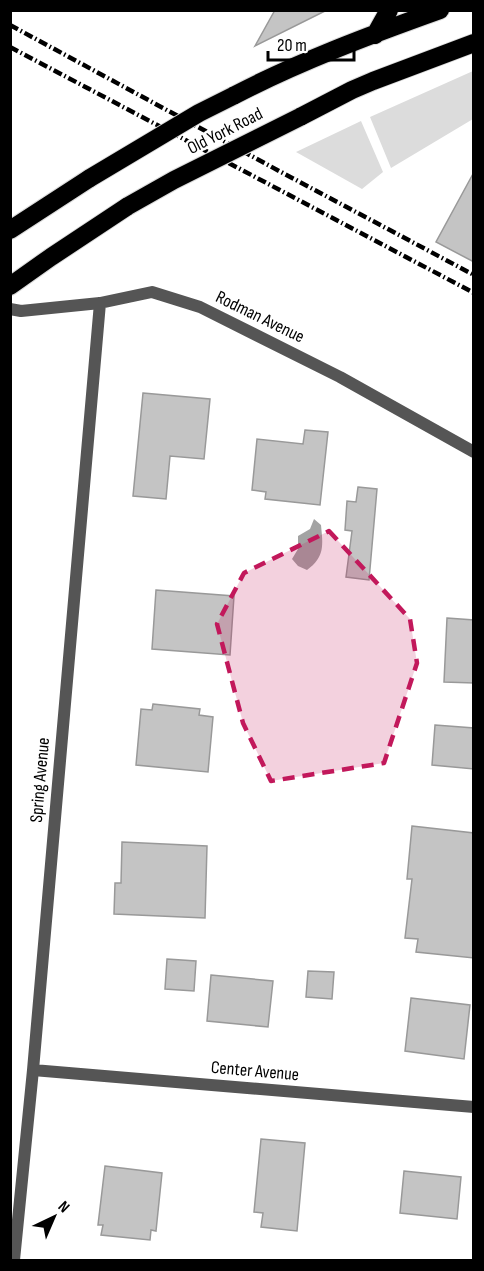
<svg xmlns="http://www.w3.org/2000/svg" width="484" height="1271" font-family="'Sofia Sans Condensed',sans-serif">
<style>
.green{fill:#dcdcdc}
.water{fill:#a3a3a3}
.building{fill:#c4c4c4;stroke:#999;stroke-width:1.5}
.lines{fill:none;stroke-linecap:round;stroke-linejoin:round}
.highway-casing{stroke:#dbdbdb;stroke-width:20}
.street{stroke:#555;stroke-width:12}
.highway{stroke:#000;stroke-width:18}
.rail{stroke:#000;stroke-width:4.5;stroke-dasharray:9 3 1.5 3;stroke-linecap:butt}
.highway-bridge-casing{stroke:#dbdbdb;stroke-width:20;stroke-linecap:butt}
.highway-bridge{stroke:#000;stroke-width:18}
.marked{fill:#c2185b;fill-opacity:0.2;stroke:#c2185b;stroke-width:4.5;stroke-dasharray:12 8;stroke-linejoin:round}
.labels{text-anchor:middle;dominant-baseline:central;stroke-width:5;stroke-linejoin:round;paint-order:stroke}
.street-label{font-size:18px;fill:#000;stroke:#fff}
</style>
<rect width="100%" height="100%" fill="#fff"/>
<path class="green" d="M 473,71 L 473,119 L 391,168 L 370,117 Z
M 361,121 L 383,172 L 362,189 L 296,152 Z"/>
<path class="water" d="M 314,519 L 321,525 C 323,545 325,557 307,570 L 298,566 L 292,559 L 298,549 L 298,536 L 310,529 Z"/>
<path class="building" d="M 275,10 L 327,10 L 255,46 Z
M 474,172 L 474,262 L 436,242 Z
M 143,393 L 210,399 L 204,459 L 170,456 L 166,499 L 133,496 Z
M 305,430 L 328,432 L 320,505 L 265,499 L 266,492 L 252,490 L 257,439 L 303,444 Z
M 358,487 L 377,489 L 369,580 L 346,577 L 352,531 L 345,530 L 347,501 L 356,502 Z
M 156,590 L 234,596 L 230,655 L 152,649 Z
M 447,618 L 474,620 L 474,683 L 444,682 Z
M 153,704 L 200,709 L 199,715 L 213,717 L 208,772 L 136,765 L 141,709 L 152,710 Z
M 435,725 L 474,728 L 474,769 L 432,765 Z
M 412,826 L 474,833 L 474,958 L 416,952 L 418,939 L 405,938 L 412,879 L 407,879 Z
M 122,842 L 207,846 L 205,918 L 114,914 L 115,883 L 121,883 Z
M 167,959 L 196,961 L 194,991 L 165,989 Z
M 308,971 L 334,972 L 332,999 L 306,997 Z
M 211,975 L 273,981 L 268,1027 L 207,1021 Z
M 411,998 L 470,1005 L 464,1059 L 405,1051 Z
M 261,1139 L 305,1143 L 297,1231 L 261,1227 L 263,1213 L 254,1212 Z
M 105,1166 L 162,1173 L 156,1231 L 151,1230 L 150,1240 L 101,1235 L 103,1225 L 98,1225 Z
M 404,1171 L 461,1177 L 457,1219 L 400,1213 Z"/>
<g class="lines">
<g class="highway-casing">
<path id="highway" d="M 375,35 L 389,10
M 233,96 C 298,62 370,35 440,10
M 300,117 L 352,90 L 373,81 L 474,43
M 10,230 L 90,178
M 10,286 L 51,257 L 128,206"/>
</g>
<path class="street" d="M 10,309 L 21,311 L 100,303 L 152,292 L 200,307 L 340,377 L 474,452
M 33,1070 L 474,1107
M 14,1260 L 33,1070 L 100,303"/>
<use href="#highway" class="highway"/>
<path class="rail" d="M 10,25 L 281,172 L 474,275
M 10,47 L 474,293"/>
<g class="highway-bridge-casing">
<path id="highway-bridge" d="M 90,178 L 199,113 L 233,96
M 128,206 L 174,180 L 300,117"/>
</g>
<use href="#highway-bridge" class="highway-bridge"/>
</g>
<path class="marked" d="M 329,531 L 410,619 L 417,663 L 384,763 L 271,781 L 243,723 L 217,624 L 244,573 Z"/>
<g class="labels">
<g class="street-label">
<text transform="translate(225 131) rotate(-27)">Old York Road</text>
<text transform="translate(260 317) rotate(26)">Rodman Avenue</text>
<text transform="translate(40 780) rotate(-85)">Spring Avenue</text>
<text transform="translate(255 1071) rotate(5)">Center Avenue</text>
</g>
</g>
<rect width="484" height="1271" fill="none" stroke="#000000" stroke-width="24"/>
<g transform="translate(54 1217) rotate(44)" stroke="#ffffff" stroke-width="4.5" paint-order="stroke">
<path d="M0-4.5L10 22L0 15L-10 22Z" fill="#000000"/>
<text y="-9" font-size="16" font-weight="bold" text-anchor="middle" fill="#000000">N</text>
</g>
<path d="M268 51v9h86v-9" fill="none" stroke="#000000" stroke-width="3"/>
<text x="277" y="51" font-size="18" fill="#000000" stroke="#ffffff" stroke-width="4.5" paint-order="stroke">20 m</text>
</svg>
